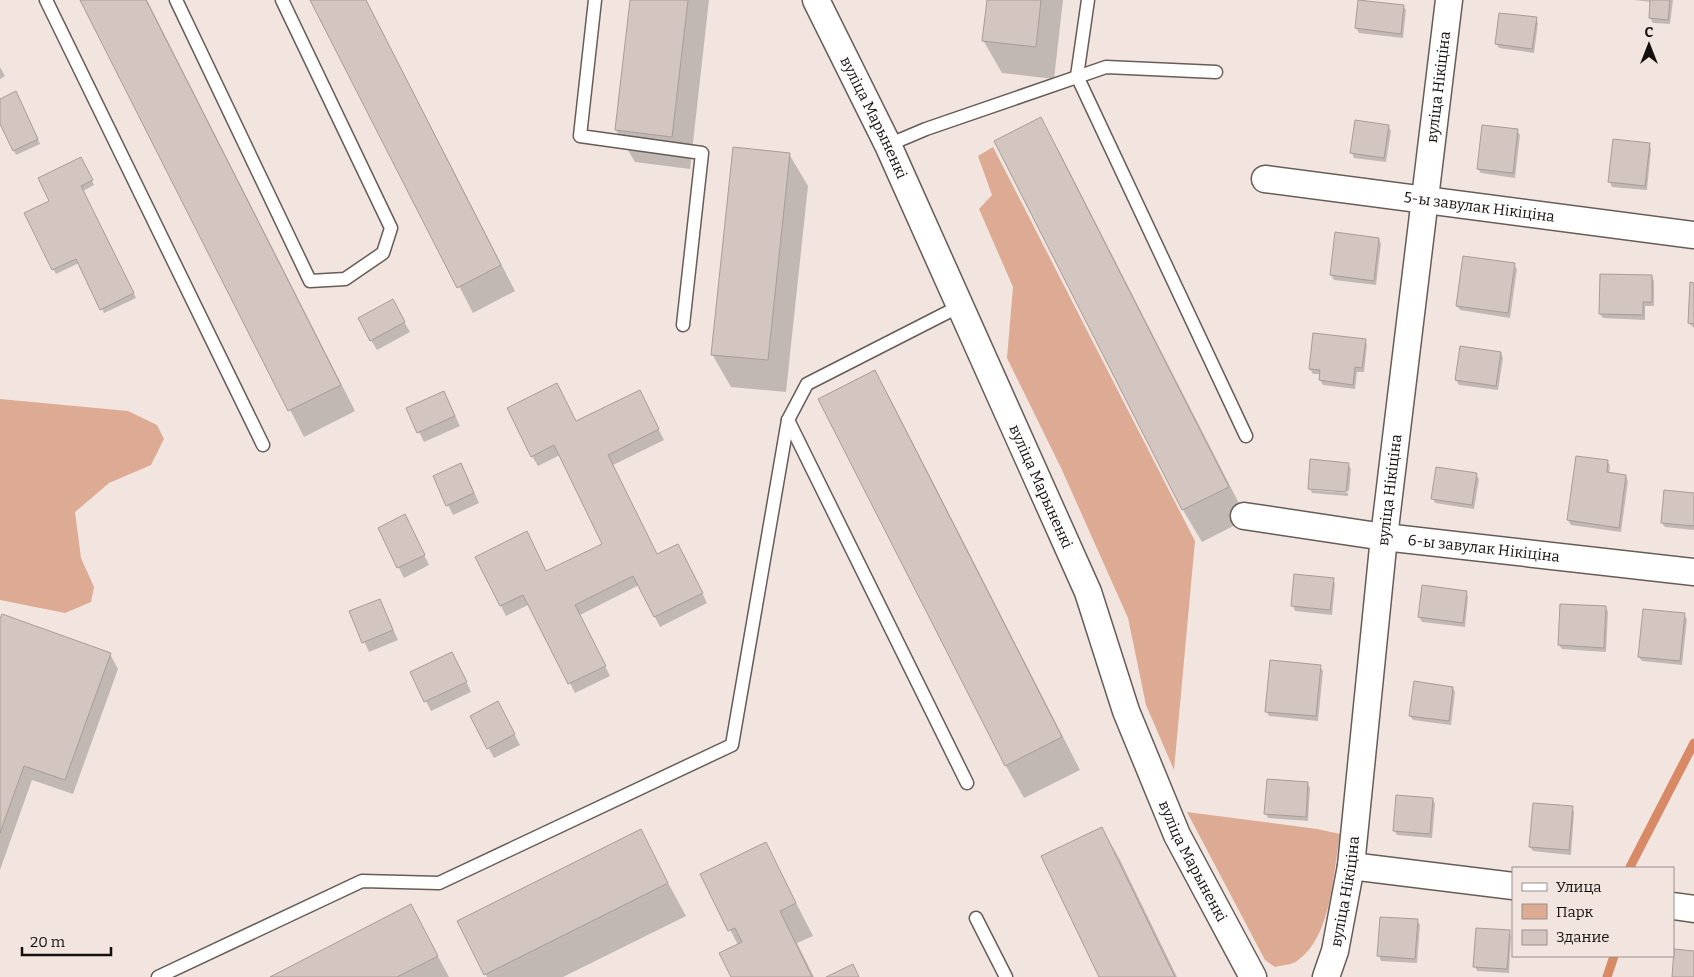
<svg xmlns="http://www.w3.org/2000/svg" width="1694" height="977" font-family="Bitter,serif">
  <rect width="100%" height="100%" fill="#f2e5e0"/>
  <g fill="#ddaa93">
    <path d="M993,147L1195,541L1174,770L1146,705L1128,618L1062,470L1007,358L1013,287L979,209L992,195L978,156Z"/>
    <path d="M0,399L128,411L157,425L164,439L151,465L109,483L75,512L81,558L94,587L91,602L65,613L0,600Z"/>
    <path d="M1187,812L1317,829L1340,834C1333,873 1332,937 1297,961C1292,965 1282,965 1275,967L1265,960Z"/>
  </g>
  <g fill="#0003">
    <path d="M81,0H147L355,411L304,437Z"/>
    <path d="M311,0H366L515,291L473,313Z"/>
    <path d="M631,0H709L690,169L635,162L616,130Z"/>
    <path d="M988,0H1063L1054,79L1002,73L983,40Z"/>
    <path d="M1634,0H1673L1670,24L1653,23L1650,18L1652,2Z"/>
    <path d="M1403,6L1406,10L1403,38L1359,33L1356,28Z"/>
    <path d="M1536,19L1538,23L1534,53L1499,48L1496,43Z"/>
    <path d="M0,67L5,76L0,79Z"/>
    <path d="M18,97L40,144L16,155L0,121V100Z"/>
    <path d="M1040,119L1059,151L1247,519L1202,542L1183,510L996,141Z"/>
    <path d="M1388,126L1391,131L1386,162L1354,158L1352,153Z"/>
    <path d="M1517,131L1520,135L1515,178L1481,173L1478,169Z"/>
    <path d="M1649,144L1651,149L1647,190L1612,187L1610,182Z"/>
    <path d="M789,154L808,186L786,392L731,387L712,354Z"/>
    <path d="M83,163L94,185L83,191L136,298L104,313L79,263L56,274L25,214L50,201Z"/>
    <path d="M1379,239L1381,244L1376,285L1334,280L1331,275Z"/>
    <path d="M1514,265L1517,269L1510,318L1460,310L1457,306Z"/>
    <path d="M1652,277L1654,281V306H1645V320L1603,318L1600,314Z"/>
    <path d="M1694,284V328L1689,323Z"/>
    <path d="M398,311L410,332L377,350L371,340Z"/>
    <path d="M1314,334L1365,340L1367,345L1364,372H1357L1355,389L1323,385L1320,380L1321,374H1313L1310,369Z"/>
    <path d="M1501,353L1503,358L1498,390L1459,385L1456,380Z"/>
    <path d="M875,372L893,404L1080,770L1024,798L1006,766L819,400Z"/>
    <path d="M444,392L460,426L424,442L419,432Z"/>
    <path d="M645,402L664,440L613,465L657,555H684L707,603L660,627L639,585L580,615L610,676L575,693L530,604L506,616L477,558L546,573L604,544L560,455L538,466L532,456L576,423Z"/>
    <path d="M1311,461L1348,464L1351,469L1349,491L1310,488V490L1348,493V496L1312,493L1309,488Z"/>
    <path d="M1608,462L1610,466L1609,474L1626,476L1628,481L1621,532L1571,525L1568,520Z"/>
    <path d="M466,474L479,503L453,515L448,505Z"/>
    <path d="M1476,474L1479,479L1474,509L1435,503L1433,498Z"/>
    <path d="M1694,494V530L1665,527L1662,523Z"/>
    <path d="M410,526L429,565L404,578L379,528Z"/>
    <path d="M1296,576L1333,579L1335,584L1332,615L1295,611L1293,606Z"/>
    <path d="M1466,592L1468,597L1465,627L1422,622L1419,617Z"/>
    <path d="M380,600L398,640L369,652L351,612Z"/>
    <path d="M1606,607L1608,612L1606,652L1562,649L1559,645Z"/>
    <path d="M1684,615L1687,619L1682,665L1642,661L1639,657Z"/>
    <path d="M0,623L110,654L118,669L73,794L32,780L0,870Z"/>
    <path d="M458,663L471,692L431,711L412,673Z"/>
    <path d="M1320,667L1323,671L1318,721L1269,716L1267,712Z"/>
    <path d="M1453,688L1455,692L1451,725L1413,720L1410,716Z"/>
    <path d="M503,712L520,745L494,758L471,716Z"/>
    <path d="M1307,783L1310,788L1308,821L1268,818L1266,814Z"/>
    <path d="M1433,799L1435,804L1432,838L1397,835L1394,830Z"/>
    <path d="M1572,808L1574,812L1571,855L1533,851L1530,847Z"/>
    <path d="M1102,828L1120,860L1177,977H1100Z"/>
    <path d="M640,831L686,916L563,977H487L459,921Z"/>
    <path d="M766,844L813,936L797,943L814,977H732L738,945L702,875Z"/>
    <path d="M411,906L449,977H273Z"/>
    <path d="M1417,920L1420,925L1417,963L1381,961L1379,956Z"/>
    <path d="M1509,931L1511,936L1509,973L1477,971L1475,966Z"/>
  </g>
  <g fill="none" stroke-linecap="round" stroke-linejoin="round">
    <g stroke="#d88965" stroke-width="9">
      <path d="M1630,867L1694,743"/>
      <path d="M1607,977L1614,956"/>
    </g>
  </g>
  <g fill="#d3c6c1" stroke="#a89c97">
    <path d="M80,0H146L341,385L288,411Z"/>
    <path d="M310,0H366L501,265L457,288Z"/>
    <path d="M630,0H688L672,137L615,130Z"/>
    <path d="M987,0H1041L1036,47L982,41Z"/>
    <path d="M1358,0L1404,5L1401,34L1355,28Z"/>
    <path d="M1650,0H1670L1668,20L1649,18Z"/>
    <path d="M1499,13L1537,17L1532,49L1495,44Z"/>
    <path d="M16,91L38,139L13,151L0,124V99Z"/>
    <path d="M1041,117L1229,487L1182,510L994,141Z"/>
    <path d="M1355,120L1389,125L1384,158L1350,153Z"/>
    <path d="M1482,125L1518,129L1513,173L1477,169Z"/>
    <path d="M1613,139L1650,143L1645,186L1608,182Z"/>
    <path d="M733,147L790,153L768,360L711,355Z"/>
    <path d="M81,157L93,180L81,186L134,293L100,310L76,259L52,270L24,213L49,201L38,178Z"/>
    <path d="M1335,232L1379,238L1374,281L1330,275Z"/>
    <path d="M1463,256L1515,263L1508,313L1456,306Z"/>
    <path d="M1600,274L1652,275V302H1643V315L1599,314Z"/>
    <path d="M1690,282L1694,283V324L1688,323Z"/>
    <path d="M393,299L405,322L370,341L358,318Z"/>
    <path d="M1313,333L1366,339L1362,368L1355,367L1353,385L1319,380L1320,370L1309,369Z"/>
    <path d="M1460,346L1501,352L1496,386L1455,380Z"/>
    <path d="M875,370L1062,737L1005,766L818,399Z"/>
    <path d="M557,383L576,421L640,390L659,429L608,455L657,554L678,544L703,593L654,617L633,576L575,605L606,666L568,684L523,595L500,606L475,557L527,531L546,571L602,544L554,445L531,457L507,408Z"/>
    <path d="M444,391L455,416L417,433L406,408Z"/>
    <path d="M1576,456L1608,460L1607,472L1626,475L1619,528L1567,520Z"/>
    <path d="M1310,459L1349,463L1346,492L1308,489Z"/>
    <path d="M461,463L474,493L446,506L433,476Z"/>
    <path d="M1436,467L1477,473L1472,505L1431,499Z"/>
    <path d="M1664,490L1694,493V526L1661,523Z"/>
    <path d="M405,514L425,555L397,568L378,528Z"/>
    <path d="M1294,574L1334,578L1330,610L1291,606Z"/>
    <path d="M1422,585L1467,591L1463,623L1418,617Z"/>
    <path d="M380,599L393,630L362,643L349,611Z"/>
    <path d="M1560,604L1606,606L1604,648L1558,645Z"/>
    <path d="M1643,609L1685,613L1680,661L1638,657Z"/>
    <path d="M2,614L111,653L65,780L24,766L0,833V619Z"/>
    <path d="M452,652L467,682L424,702L410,672Z"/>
    <path d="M1270,660L1321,665L1316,716L1265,712Z"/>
    <path d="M1414,681L1453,687L1449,721L1409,716Z"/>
    <path d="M498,701L515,734L487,749L470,716Z"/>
    <path d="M1267,779L1308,782L1306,817L1264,814Z"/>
    <path d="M1396,795L1433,798L1430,834L1393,831Z"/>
    <path d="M1533,803L1573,806L1569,850L1529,847Z"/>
    <path d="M1102,827L1175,977H1099L1041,856Z"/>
    <path d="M641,829L668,883L484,975L457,921Z"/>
    <path d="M766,842L796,903L780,911L812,977H731L719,953L742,942L735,928L728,931L700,874Z"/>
    <path d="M411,904L438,956L397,977H270Z"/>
    <path d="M1380,917L1418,919L1415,959L1377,956Z"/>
    <path d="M1476,928L1510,930L1507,969L1473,967Z"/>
    <path d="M1674,949L1694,951V977H1672Z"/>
    <path d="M853,964L859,977H826Z"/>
  </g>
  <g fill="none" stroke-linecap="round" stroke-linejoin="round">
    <defs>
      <g id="service">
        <path d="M46,0L263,445"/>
        <path d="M176,0L310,281L345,279L383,253L391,228L282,0"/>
        <path d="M595,0L580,136L702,153L683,325"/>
        <path d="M1088,0L1077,76L1246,436"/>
        <path d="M888,145L926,129L1106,67L1216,72"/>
        <path d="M788,420L967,783"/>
        <path d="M976,918L1006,977"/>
        <path d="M158,977L362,881L439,883L732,745L788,420L807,384L960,306"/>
      </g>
      <g id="minor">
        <path id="s1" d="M816,0L888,145L1088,592L1126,711L1177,835L1253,977"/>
        <path id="s2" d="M1265,179L1694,235"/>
        <path id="s3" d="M1244,516L1384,537L1694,572"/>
        <path d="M1351,866L1513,886"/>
        <path d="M1673,906L1694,909"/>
        <path id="s4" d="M1326,977L1335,951L1351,866L1384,537L1449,0"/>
      </g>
    </defs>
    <use href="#service" stroke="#675c57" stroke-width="15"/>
    <use href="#minor" stroke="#675c57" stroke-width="29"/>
    <use href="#service" stroke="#fff" stroke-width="12"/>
    <use href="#minor" stroke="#fff" stroke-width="26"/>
  </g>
  <g text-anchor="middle" stroke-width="4" stroke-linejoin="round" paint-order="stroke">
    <g font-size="15" fill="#14100e" stroke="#f2e5e0">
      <text dy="5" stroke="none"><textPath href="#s4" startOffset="898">вуліца Нікіціна</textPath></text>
      <text dy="5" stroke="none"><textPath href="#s1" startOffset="131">вуліца Марыненкі</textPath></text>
      <text dy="5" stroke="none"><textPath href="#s2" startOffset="216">5-ы завулак Нікіціна</textPath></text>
      <text dy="5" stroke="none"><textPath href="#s1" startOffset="536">вуліца Марыненкі</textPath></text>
      <text dy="5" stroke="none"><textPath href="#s4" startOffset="492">вуліца Нікіціна</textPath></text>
      <text dy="5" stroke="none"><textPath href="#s3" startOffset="242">6-ы завулак Нікіціна</textPath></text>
      <text dy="5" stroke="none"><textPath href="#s1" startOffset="941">вуліца Марыненкі</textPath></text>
      <text dy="5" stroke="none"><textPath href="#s4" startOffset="88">вуліца Нікіціна</textPath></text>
    </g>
  </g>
  <rect x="1512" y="867" width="162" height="90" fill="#f2e5e0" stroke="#99908c"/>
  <rect x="1522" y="883" width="25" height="8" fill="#ffffff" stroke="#99908c"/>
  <text x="1556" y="892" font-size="15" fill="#14100e">Улица</text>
  <rect x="1522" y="904" width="25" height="15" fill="#ddaa93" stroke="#99908c"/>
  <text x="1556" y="917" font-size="15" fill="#14100e">Парк</text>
  <rect x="1522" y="930" width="25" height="15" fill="#d3c6c1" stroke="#99908c"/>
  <text x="1556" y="942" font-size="15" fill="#14100e">Здание</text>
  <g transform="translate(1649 45)" stroke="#f2e5e0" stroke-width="4" paint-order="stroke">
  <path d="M0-4L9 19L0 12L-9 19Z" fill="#14100e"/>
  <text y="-8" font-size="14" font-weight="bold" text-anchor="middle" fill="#14100e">С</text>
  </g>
  <path d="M22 947v8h89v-8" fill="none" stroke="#14100e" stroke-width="2.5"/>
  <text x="30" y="947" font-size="15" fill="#14100e" stroke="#f2e5e0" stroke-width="4" paint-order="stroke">20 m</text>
</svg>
